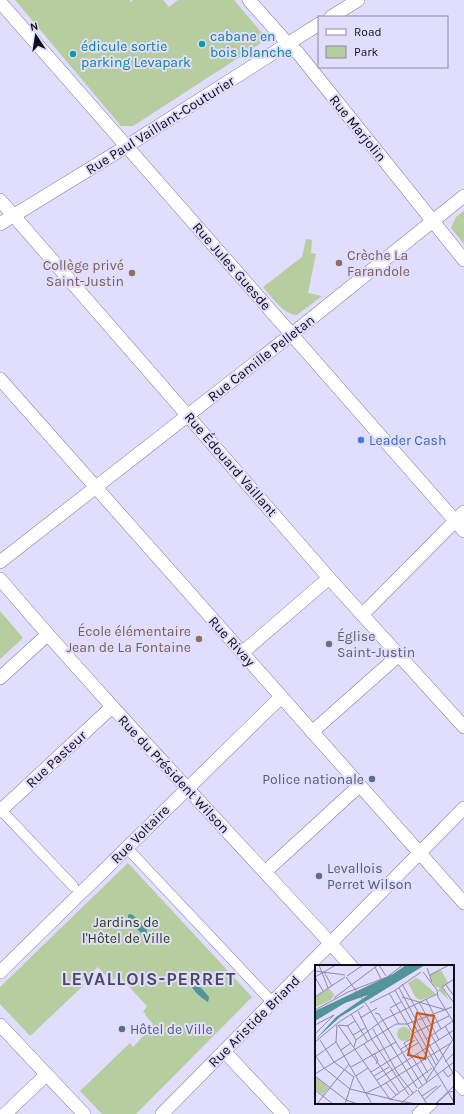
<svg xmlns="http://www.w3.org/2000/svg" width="464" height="1114" font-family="Karla,sans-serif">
  <rect width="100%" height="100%" fill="#e1ddfd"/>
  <g fill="#b6cda0">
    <path d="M15,0H130L131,2L133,0H163L169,7L178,0H234L262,33L260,44L133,126H121Z"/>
    <path d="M464,211V244L451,228L456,217Z"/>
    <path d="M306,239L312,240L311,253L316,254L308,293L322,296L297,315C284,315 271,296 263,287L302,257Z"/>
    <path d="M0,611L23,638L0,659Z"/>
    <path d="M128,863L252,997L136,1114H102L80,1091L130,1043L133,1047L148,1031L147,1030L153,1024L145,1015L146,1014L143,1012L147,1006L120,977H117L113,980L110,977L108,978L98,967L81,982L84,985L30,1036L0,1004V987Z"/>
  </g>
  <g fill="#53939b">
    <path d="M130,914L133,915L147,930V934L145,935L142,934L128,920V915Z"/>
    <path d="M193,982H196L209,997L208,1002C201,998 193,991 190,983Z"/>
  </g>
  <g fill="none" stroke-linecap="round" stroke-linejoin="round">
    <defs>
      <g id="pedestrian">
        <path d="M1,810L73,886"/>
        <path d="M127,848L272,1002"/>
      </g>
      <g id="minor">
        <path d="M249,0L288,44L298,53L464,260"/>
        <path d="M0,2L464,531"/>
        <path d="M331,17L358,0"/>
        <path d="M0,200L329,578L464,727"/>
        <path d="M0,224L127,146L319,24"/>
        <path d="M0,379L464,903"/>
        <path d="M0,562L292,334L464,196"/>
        <path d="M0,579C113,712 234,837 351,966"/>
        <path d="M363,614L464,512"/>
        <path d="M242,653L329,578"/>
        <path d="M0,678L47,635"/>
        <path d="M312,732L399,655"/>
        <path d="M0,811L112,707"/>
        <path d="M265,872L359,786"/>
        <path d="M0,972L281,697"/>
        <path d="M0,1025L84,1114"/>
        <path d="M224,1051L283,1114"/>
        <path d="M453,1077L464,1089"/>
        <path d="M5,1114L46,1075"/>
        <path d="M162,1114L464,808"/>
        <path d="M419,1114L431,1103"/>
      </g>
    </defs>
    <use href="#pedestrian" stroke="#817d9a" stroke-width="11"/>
    <use href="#minor" stroke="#817d9a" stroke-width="14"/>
    <use href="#pedestrian" stroke="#fff" stroke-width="10"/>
    <use href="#minor" stroke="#fff" stroke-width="13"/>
  </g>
  <g fill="#0f9aa8" stroke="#e1ddfd" stroke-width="1.5">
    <circle cx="202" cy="44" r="4"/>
    <circle cx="73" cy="54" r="4"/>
  </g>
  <g fill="#8d6e63" stroke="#e1ddfd" stroke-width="1.5">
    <circle cx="339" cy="263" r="4"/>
    <circle cx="132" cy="273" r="4"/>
    <circle cx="199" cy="639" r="4"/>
  </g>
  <circle fill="#3f7fe0" stroke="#e1ddfd" stroke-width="1.5" cx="361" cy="440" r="4"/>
  <circle fill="#6b7280" stroke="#e1ddfd" stroke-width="1.5" cx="329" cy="644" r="4"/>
  <g fill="#5c6f8a" stroke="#e1ddfd" stroke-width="1.5">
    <circle cx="372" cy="779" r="4"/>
    <circle cx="319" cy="876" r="4"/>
    <circle cx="122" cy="1029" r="4"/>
  </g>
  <g text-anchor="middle" stroke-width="4" stroke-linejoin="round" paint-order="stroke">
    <g font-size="14" fill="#0d838f" stroke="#e1ddfd" text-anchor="start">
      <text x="210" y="41">cabane en<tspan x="210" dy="16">bois blanche</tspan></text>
      <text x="81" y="51">édicule sortie<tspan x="81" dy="16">parking Levapark</tspan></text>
    </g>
    <g font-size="14" fill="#0f0d18" stroke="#e1ddfd">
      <text transform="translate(160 125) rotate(-32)" y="5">Rue Paul Vaillant-Couturier</text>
      <text transform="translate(358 128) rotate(51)" y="5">Rue Marjolin</text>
      <text transform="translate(232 266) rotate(49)" y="5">Rue Jules Guesde</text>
      <text transform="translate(261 358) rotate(-38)" y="5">Rue Camille Pelletan</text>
      <text transform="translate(231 464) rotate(49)" y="5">Rue Édouard Vaillant</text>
      <text transform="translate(232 641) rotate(48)" y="5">Rue Rivay</text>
      <text transform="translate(56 759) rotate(-43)" y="5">Rue Pasteur</text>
      <text transform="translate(174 774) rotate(47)" y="5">Rue du Président Wilson</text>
      <text transform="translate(140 834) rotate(-45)" y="5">Rue Voltaire</text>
      <text transform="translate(254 1021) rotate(-45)" y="5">Rue Aristide Briand</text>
    </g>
    <g font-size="14" fill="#785e54" stroke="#e1ddfd" text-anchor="end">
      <text x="347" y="260" text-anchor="start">Crèche La<tspan x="347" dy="16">Farandole</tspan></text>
      <text x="124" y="270">Collège privé<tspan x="124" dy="16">Saint-Justin</tspan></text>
      <text x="191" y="636">École élémentaire<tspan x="191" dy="16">Jean de La Fontaine</tspan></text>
    </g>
    <g font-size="14" fill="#366cbe" stroke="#e1ddfd" text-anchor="start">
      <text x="369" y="445">Leader Cash</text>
    </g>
    <g font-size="14" fill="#5b616d" stroke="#e1ddfd" text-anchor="start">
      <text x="337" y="641">Église<tspan x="337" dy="16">Saint-Justin</tspan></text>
    </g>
    <g font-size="14" fill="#4e5e75" stroke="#e1ddfd" text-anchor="start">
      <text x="364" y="784" text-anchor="end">Police nationale</text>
      <text x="327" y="873">Levallois<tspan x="327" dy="16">Perret Wilson</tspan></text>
      <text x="130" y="1034">Hôtel de Ville</text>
    </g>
    <g font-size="14" fill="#283d0c" stroke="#e1ddfd">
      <text x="126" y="927">Jardins de<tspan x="126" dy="16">l'Hôtel de Ville</tspan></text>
    </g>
    <g font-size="18" font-weight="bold" letter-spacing="1" fill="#4d4963" stroke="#e1ddfd">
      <text x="149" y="985">LEVALLOIS-PERRET</text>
    </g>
  </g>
  <g transform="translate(315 965)">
    <rect width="139" height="139" fill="#e1ddfd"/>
    <path d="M126,5L133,18L127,22L134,35L123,25L125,23L119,21L115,10ZM101,13L104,14L121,29L106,35L101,33L93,18ZM14,23L19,30L16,35L1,42L0,32ZM82 69a7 7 0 1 1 14 0a7 7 0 1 1-14 0ZM0,111L14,123L8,130L0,124Z" fill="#b6cda0"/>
    <path d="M91,0H110L25,52L0,75L21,52L53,30L30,38L0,56V46L78,9Z" fill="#53939b"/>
    <path fill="none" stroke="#8d8aa1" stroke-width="1" d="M4,0L13,23M64,0L71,11M60,2L66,14M112,3L117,17M0,6L30,10M9,7L17,21M108,7L122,25L123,32L139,58M115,10L134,0M32,11L48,0M0,12L21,0M0,12L8,26M31,12L53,42L102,123M139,14L127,22L139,38M87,19L138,108M131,20L139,31M84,23L123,96M80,25L121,100M74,28L139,137M0,32L30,12M87,32L131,45M19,33L63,0M111,34L126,64M104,37L124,75M55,38L79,26L106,7M75,43L86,37M75,44L84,59M0,45L33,27L72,12L88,0M43,46L57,75L94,130M60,48L64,49L107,120M36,49L53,77M45,53L62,43M0,60L19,50L0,69M22,60L21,77L57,139M23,60L74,133M24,60L32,61L40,56M32,60L41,75L39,82M130,61L138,75M58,64L83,109L98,128M97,69L134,51M38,70L50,63M99,72L89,78L112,117M111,74L138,56M5,75L19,97L39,112M41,75L68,55L122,29M0,77L24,57L49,41M49,79L84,127M86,84L100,75M26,85L36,78M59,88L63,96L61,99M102,89L113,108M0,90L9,103L35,124L76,134M0,92L21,77M130,97L139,88M36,102L81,77M128,105L133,112L138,108M56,107L103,78M0,109L81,59H92L137,42M0,111L31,135L43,139M41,111L53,103M59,111L74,102M62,115L139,65M111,116L139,73M71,118L81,130M103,124L139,97M0,125L18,139M103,125L112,139M51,128L66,121L136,78M107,131L122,121M74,134L101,139M76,134L117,103M109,135L126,120M2,139L34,99M30,139L39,111M85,139L102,125M120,139L139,121M121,139L134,127L139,126"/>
    <path fill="#d2510d" fill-opacity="0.15" stroke="#d2510d" stroke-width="2" d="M102,48L119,51L110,94L93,90Z"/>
    <rect width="139" height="139" fill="none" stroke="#0f0d18" stroke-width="2"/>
  </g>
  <rect x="318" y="16" width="130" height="52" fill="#e1ddfd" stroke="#8d8aa1"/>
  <rect x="326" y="29" width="20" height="6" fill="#ffffff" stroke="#8d8aa1"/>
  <text x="354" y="36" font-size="12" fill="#0f0d18">Road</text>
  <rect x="326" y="46" width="20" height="12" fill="#b6cda0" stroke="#8d8aa1"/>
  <text x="354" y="56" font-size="12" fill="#0f0d18">Park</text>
  <g transform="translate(36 36) rotate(348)" stroke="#e1ddfd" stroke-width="3" paint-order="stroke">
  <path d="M0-3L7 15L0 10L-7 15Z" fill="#0f0d18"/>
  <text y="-6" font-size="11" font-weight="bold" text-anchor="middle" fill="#0f0d18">N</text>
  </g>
</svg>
